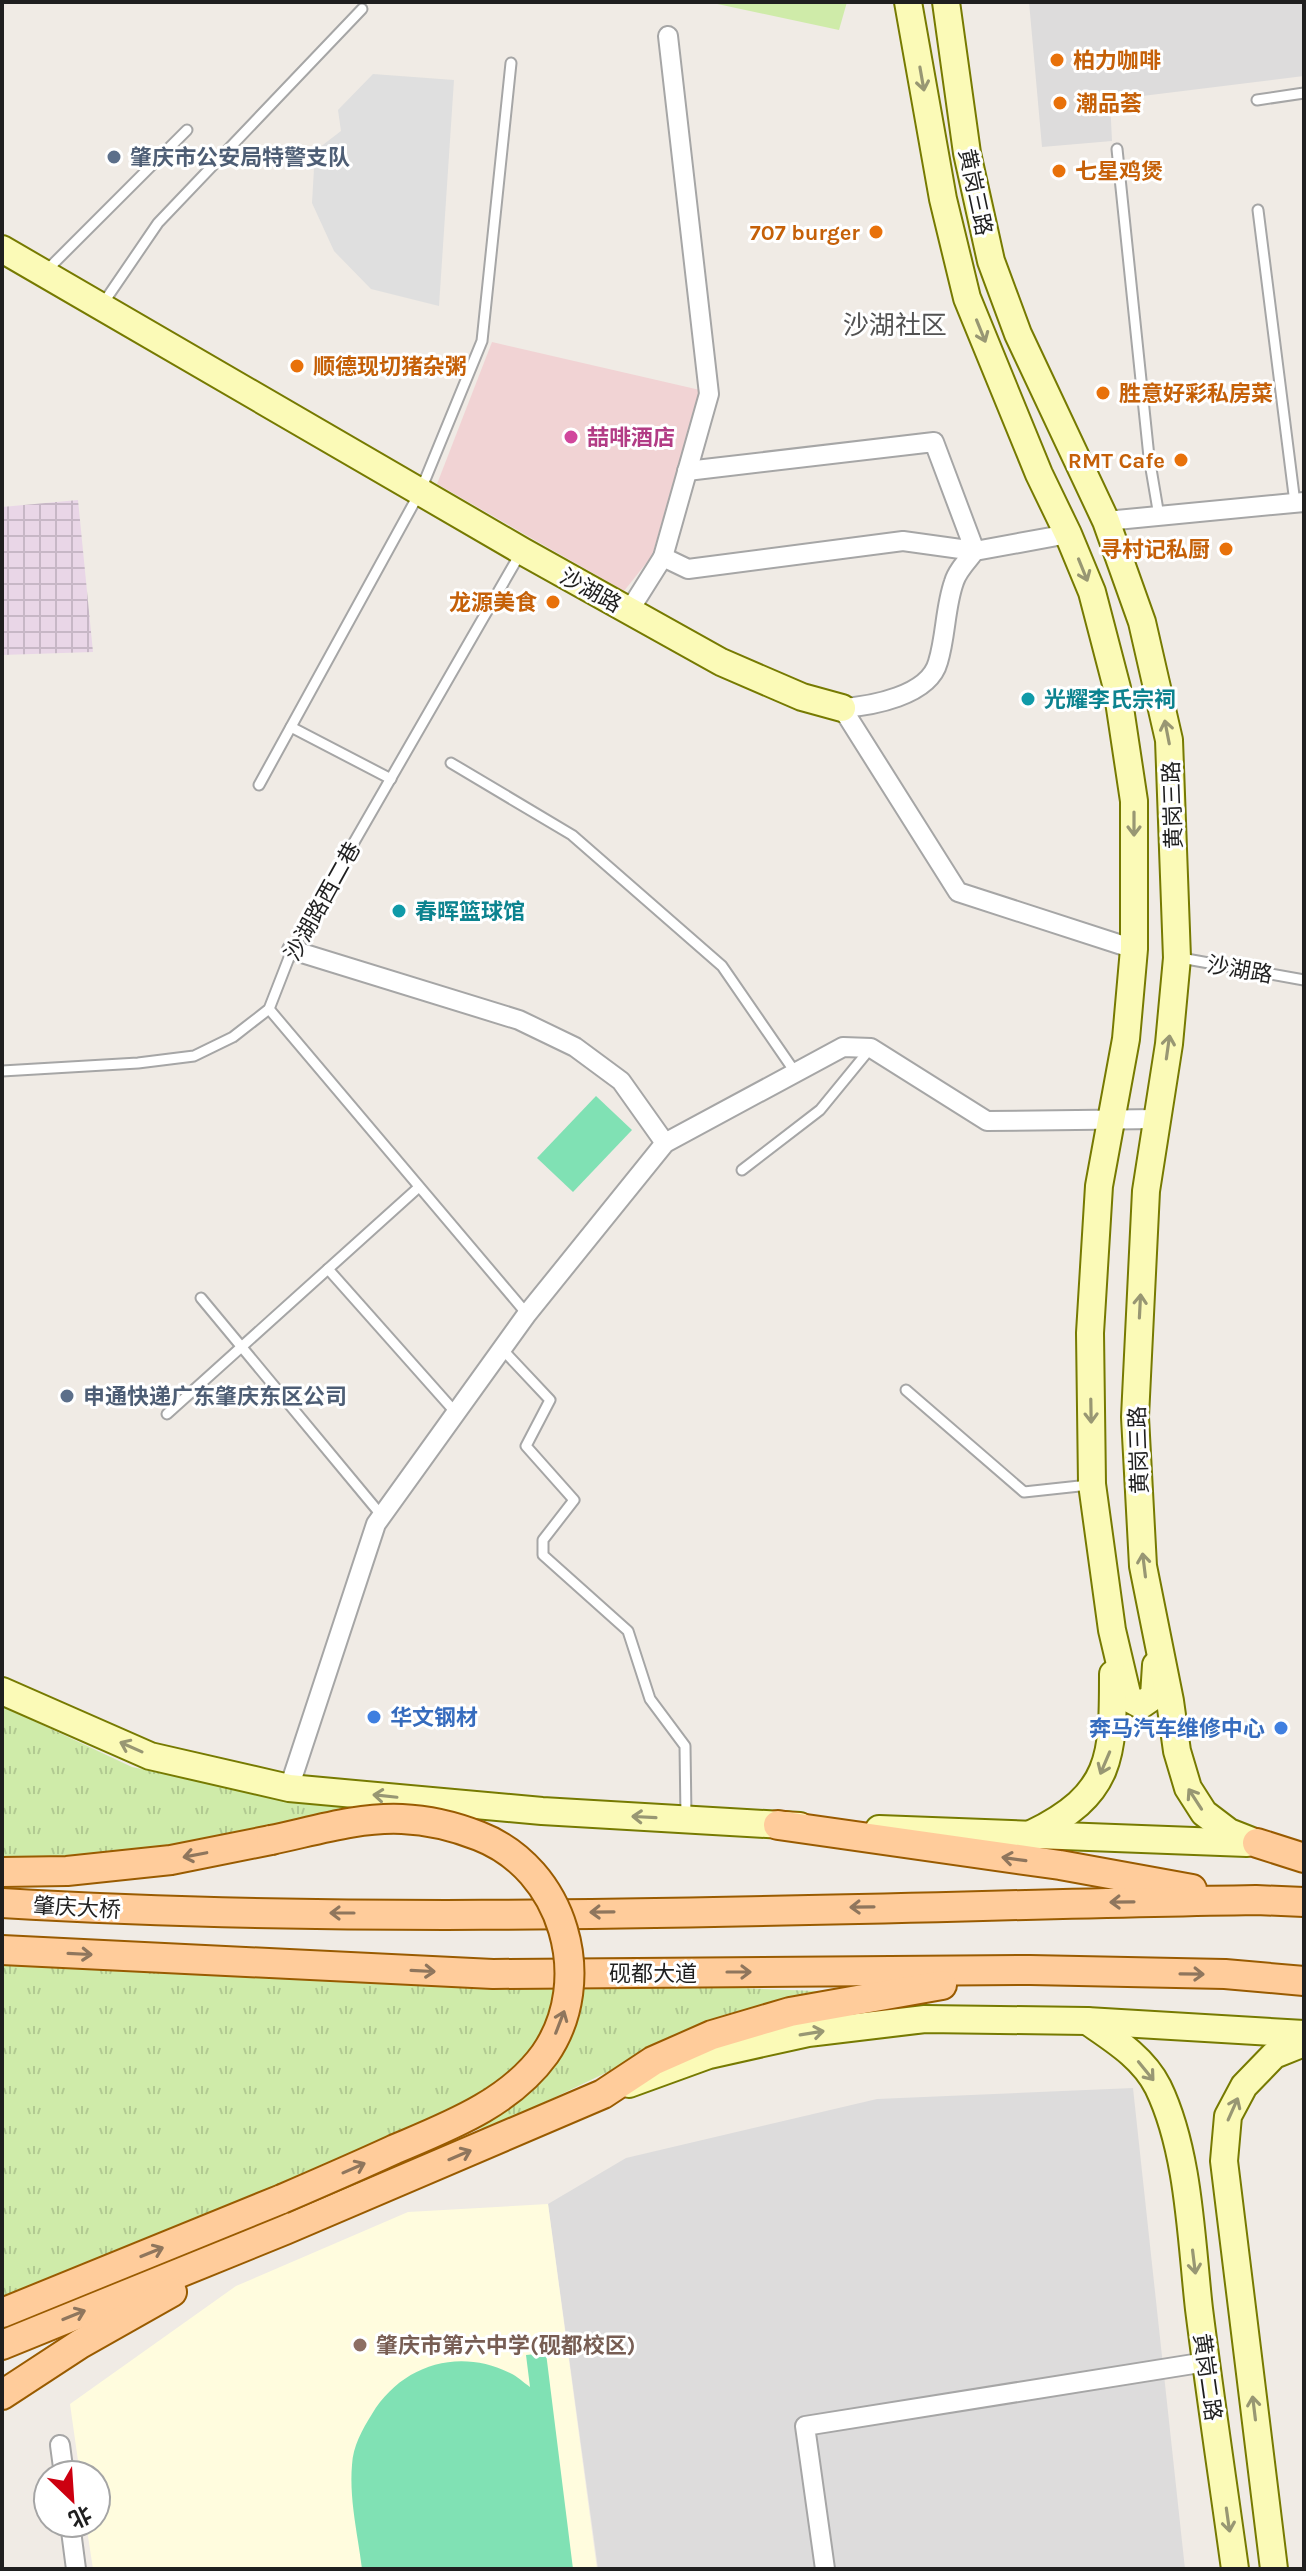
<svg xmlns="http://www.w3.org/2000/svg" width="1306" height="2571" font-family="Karla,'Noto Sans SC',sans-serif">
  <defs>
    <pattern id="industrial-grid" width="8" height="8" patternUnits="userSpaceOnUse" patternTransform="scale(2)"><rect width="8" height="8" fill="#e9d6e7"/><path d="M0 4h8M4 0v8" fill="none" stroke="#c7b7c6"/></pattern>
    <pattern id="grass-tufts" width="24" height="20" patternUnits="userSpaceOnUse" patternTransform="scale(2)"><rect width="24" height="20" fill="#cfeba9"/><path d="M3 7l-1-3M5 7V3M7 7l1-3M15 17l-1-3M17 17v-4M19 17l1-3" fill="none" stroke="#b1c991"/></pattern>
  </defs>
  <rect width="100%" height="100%" fill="#f0ebe5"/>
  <g fill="#dddcdc">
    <path d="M1029,2H1304V76L1110,100L1112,141L1042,147Z"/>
    <path d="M1133,2088L1185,2569H598L548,2204L626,2158L877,2099Z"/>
  </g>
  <path fill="#f1d3d4" d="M492,342L700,390L652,556L624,591L437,484Z"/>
  <path fill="url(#industrial-grid)" d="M78,500L93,652L2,655V507Z"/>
  <path fill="#fffcde" d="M548,2204L597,2569H93L86,2523H96V2475H80L70,2404L236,2286L408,2212Z"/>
  <g fill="url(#grass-tufts)">
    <path d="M2,1706L132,1767L260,1793L395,1808C266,1830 134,1861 2,1860Z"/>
    <path d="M2,1960L844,1992L622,2065L489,2129L415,2125L2,2303Z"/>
  </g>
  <path fill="#cfeba9" d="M708,2H847L839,30Z"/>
  <g fill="#80e1b4">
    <path d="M596,1096L632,1130L573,1192L537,1158Z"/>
    <path d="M546,2353L573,2569H362C358,2536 349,2499 352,2465C353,2446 362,2430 372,2414C401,2366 457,2347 510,2373C517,2376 523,2382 530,2387L526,2355Z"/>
  </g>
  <path fill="#dfdfdf" d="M373,74L454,80L439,306L371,289L334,251L312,203L315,151L341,131L338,110Z"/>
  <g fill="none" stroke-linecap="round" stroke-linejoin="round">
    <defs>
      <g id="lane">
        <path d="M1257,100L1304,93"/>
        <path d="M1117,149L1149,457L1159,516"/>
        <path d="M1258,210L1295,503"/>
        <path d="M45,272L187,130"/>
        <path d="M102,305L158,223L362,9"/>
        <path d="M291,727L391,779"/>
        <path d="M451,763L572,835L722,966L795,1072"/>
        <path d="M259,785L420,492L482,341L511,63"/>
        <path d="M1181,958L1304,980"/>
        <path d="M269,1009L527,1314"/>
        <path d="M2,1071L138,1063L194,1056L233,1037L269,1009L292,950L520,554"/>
        <path d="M742,1170L820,1110L870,1049"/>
        <path d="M328,1269L456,1413"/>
        <path d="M201,1298L382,1516"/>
        <path d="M502,1349L550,1400L526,1446L574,1500L543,1540V1555L628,1631L650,1699L685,1746L686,1816"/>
        <path d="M906,1390L1024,1492L1089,1485"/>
        <path d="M167,1414L419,1187"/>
      </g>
      <g id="street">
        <path d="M1106,521L1304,502"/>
        <path d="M1068,534L975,551C968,560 957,571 954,582C945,607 946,636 938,662C929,696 871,706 842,708L958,892L1134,949"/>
        <path d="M663,557L688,569L903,541L975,551L934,442L687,471"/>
        <path d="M629,611L663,557L709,394L668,36"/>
        <path d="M292,950L519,1020L575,1047L621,1081L665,1143"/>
        <path d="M289,1788L376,1524L527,1314L665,1143L843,1047L871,1048L987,1121L1157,1119"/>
        <path d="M60,2445L64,2475"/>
        <path d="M70,2523L76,2569"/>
        <path d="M825,2569L805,2426L1206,2362"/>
      </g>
      <g id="secondary">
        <path d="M908,2L943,199L967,298L1039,474L1068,534L1092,592L1117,688L1134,801V949L1126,1039L1099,1186L1090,1333L1092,1484L1112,1630L1128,1698L1141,1705L1154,1696L1156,1665"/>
        <path d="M946,2L967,153L991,261L1018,334L1106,521L1142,622L1169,740L1177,958L1169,1044L1146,1191L1135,1417L1143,1566L1170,1701L1177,1751L1188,1788L1204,1813L1229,1832L1257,1843"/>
        <path d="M2,249L522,551L721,662L802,697L842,708"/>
        <path d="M2,1691L150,1756L289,1788L542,1811L800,1826"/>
        <path d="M879,1829L1247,1843"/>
        <path d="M1031,1834C1113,1794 1113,1757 1113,1674"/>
        <path d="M1087,2021C1113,2039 1143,2057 1158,2087C1189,2151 1191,2238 1199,2309C1210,2396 1223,2482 1235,2569"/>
        <path d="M629,2084L709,2055L808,2033L925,2019L1087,2021L1304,2034"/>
        <path d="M1274,2569L1224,2161L1228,2116L1244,2086L1274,2055L1304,2043"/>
      </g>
      <g id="primary">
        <path d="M778,1825L1060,1865L1192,1889"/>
        <path d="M1257,1843L1304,1858"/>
        <path d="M2,1872L67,1871L171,1860L271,1840"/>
        <path d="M2,1903C418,1928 839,1907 1256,1900L1304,1902"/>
        <path d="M2,1950L493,1974L1030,1970L1225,1974L1304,1981"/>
        <path d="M2,2313L282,2199"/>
        <path d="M2,2345L285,2230L603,2094L653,2061L712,2035L790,2012L942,1985"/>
        <path d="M2,2395L80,2344L172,2292"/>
      </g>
    </defs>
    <use href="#lane" stroke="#a6a6a6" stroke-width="13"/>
    <use href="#street" stroke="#a6a6a6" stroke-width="22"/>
    <use href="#secondary" stroke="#767a01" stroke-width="30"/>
    <use href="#primary" stroke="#995b00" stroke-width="32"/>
    <use href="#lane" stroke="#fff" stroke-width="9"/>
    <use href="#street" stroke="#fff" stroke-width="18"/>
    <use href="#secondary" stroke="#fbfab7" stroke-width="26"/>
    <use href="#primary" stroke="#ffcc9b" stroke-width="28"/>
    <defs>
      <path id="primary-bridge" d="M271,1840C314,1831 358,1817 402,1819C427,1820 456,1827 479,1836C564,1869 596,1980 545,2054C509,2104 447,2127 393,2150C356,2167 319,2183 282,2199"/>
    </defs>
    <use href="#primary-bridge" stroke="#995b00" stroke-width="32" stroke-linecap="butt"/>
    <use href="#primary-bridge" stroke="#ffcc9b" stroke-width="28"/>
  </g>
  <defs><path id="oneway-shaft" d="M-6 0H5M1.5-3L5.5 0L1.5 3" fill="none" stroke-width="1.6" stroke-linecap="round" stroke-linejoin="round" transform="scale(2)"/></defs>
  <g stroke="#989773">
    <use href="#oneway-shaft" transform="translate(922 79) rotate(80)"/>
    <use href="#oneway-shaft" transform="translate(981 331) rotate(68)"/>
    <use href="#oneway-shaft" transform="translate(1083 570) rotate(68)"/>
    <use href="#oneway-shaft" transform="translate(1167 732) rotate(-101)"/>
    <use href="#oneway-shaft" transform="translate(1134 824) rotate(90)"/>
    <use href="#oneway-shaft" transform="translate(1168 1047) rotate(-82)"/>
    <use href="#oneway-shaft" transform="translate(1140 1306) rotate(-87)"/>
    <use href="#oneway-shaft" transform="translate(1091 1411) rotate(89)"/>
    <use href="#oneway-shaft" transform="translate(1144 1565) rotate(-97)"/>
    <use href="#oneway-shaft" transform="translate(131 1747) rotate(-156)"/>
    <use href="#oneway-shaft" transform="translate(1105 1763) rotate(113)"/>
    <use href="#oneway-shaft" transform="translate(385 1796) rotate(-174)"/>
    <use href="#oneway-shaft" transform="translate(1195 1799) rotate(-123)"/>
    <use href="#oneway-shaft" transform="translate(644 1817) rotate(-177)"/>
    <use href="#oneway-shaft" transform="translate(812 2033) rotate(-9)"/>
    <use href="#oneway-shaft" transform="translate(1146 2071) rotate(51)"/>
    <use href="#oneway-shaft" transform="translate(1233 2109) rotate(-66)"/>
    <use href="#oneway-shaft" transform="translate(1194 2262) rotate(83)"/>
    <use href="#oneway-shaft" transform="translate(1254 2408) rotate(-97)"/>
    <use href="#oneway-shaft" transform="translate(1228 2520) rotate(82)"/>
  </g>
  <g stroke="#8f765d">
    <use href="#oneway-shaft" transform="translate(195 1855) rotate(169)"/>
    <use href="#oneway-shaft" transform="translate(1014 1859) rotate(-172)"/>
    <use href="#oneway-shaft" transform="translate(1122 1902) rotate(179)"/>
    <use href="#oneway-shaft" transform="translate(862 1907) rotate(179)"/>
    <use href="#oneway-shaft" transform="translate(602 1912) rotate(179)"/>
    <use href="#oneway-shaft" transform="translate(342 1913) rotate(-180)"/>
    <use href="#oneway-shaft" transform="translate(80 1954) rotate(3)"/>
    <use href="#oneway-shaft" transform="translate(423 1971) rotate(3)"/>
    <use href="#oneway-shaft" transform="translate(739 1972)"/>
    <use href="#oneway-shaft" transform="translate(1192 1974) rotate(1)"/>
    <use href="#oneway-shaft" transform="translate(560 2022) rotate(-69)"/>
    <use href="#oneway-shaft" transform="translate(460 2155) rotate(-23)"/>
    <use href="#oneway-shaft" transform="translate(354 2168) rotate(-24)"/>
    <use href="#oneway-shaft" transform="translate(152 2252) rotate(-22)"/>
    <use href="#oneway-shaft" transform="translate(74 2315) rotate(-22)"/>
  </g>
  <g fill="#e8710a" stroke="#fff" stroke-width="3">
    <circle cx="1057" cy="60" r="8"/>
    <circle cx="1060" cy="103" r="8"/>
    <circle cx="1059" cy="171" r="8"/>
    <circle cx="876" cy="232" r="8"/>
    <circle cx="297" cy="366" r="8"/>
    <circle cx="1103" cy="393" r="8"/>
    <circle cx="1181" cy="460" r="8"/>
    <circle cx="1226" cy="549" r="8"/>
    <circle cx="553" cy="602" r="8"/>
  </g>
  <g fill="#5c6f8a" stroke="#fff" stroke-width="3">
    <circle cx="114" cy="157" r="8"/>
    <circle cx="67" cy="1396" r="8"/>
  </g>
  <circle fill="#d1479c" stroke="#fff" stroke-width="3" cx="571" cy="437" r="8"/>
  <g fill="#0f9aa8" stroke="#fff" stroke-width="3">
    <circle cx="1028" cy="699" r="8"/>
    <circle cx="399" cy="911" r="8"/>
  </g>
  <g fill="#3f7fe0" stroke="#fff" stroke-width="3">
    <circle cx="374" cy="1717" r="8"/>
    <circle cx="1281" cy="1728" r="8"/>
  </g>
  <circle fill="#8d6e63" stroke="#fff" stroke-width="3" cx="360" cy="2345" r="8"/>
  <g text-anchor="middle" stroke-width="6" stroke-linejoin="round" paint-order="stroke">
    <g font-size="22" font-weight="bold" fill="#c56008" stroke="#fff" text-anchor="start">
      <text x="1073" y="68">柏力咖啡</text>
      <text x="1076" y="111">潮品荟</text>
      <text x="1075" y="179">七星鸡煲</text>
      <text x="860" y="240" text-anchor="end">707 burger</text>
      <text x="313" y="374">顺德现切猪杂粥</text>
      <text x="1119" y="401">胜意好彩私房菜</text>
      <text x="1165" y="468" text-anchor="end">RMT Cafe</text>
      <text x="1210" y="557" text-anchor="end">寻村记私厨</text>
      <text x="537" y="610" text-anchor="end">龙源美食</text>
    </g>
    <g font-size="22" font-weight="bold" fill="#4e5e75" stroke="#fff" text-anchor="start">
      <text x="130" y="165">肇庆市公安局特警支队</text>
      <text x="83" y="1404">申通快递广东肇庆东区公司</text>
    </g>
    <g font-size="22" fill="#1f1f1f" stroke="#fff">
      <text transform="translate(976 192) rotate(78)" y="8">黄岗三路</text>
      <text transform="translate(591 590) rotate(29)" y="8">沙湖路</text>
      <text transform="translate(1172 805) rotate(-92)" y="8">黄岗三路</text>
      <text transform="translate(322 901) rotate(-61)" y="8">沙湖路西二巷</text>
      <text transform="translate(1240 969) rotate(10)" y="8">沙湖路</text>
      <text transform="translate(1138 1450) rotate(-92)" y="8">黄岗三路</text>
      <text transform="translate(77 1907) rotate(3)" y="8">肇庆大桥</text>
      <text x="653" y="1981">砚都大道</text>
      <text transform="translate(1208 2377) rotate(82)" y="8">黄岗二路</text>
    </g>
    <g font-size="22" font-weight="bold" fill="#b23c85" stroke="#fff" text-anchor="start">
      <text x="587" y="445">喆啡酒店</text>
    </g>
    <g font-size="22" font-weight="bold" fill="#0d838f" stroke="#fff" text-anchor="start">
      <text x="1044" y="707">光耀李氏宗祠</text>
      <text x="415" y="919">春晖篮球馆</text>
    </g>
    <g font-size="22" font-weight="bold" fill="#366cbe" stroke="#fff" text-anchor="start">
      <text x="390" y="1725">华文钢材</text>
      <text x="1265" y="1736" text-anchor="end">奔马汽车维修中心</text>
    </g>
    <g font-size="22" font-weight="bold" fill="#785e54" stroke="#fff" text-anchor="start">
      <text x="376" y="2353">肇庆市第六中学(砚都校区)</text>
    </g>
    <g font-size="26" fill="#525252" stroke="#fff">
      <text x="895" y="334">沙湖社区</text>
    </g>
  </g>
  <rect width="1306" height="2571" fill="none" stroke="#1f1f1f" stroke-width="8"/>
  <g transform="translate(72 2499) rotate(155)"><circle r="38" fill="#ffffff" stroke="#a5a5a5" stroke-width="2"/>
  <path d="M0-6L14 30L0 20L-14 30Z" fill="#cd0010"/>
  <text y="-12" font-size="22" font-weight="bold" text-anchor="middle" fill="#1f1f1f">北</text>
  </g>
</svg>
